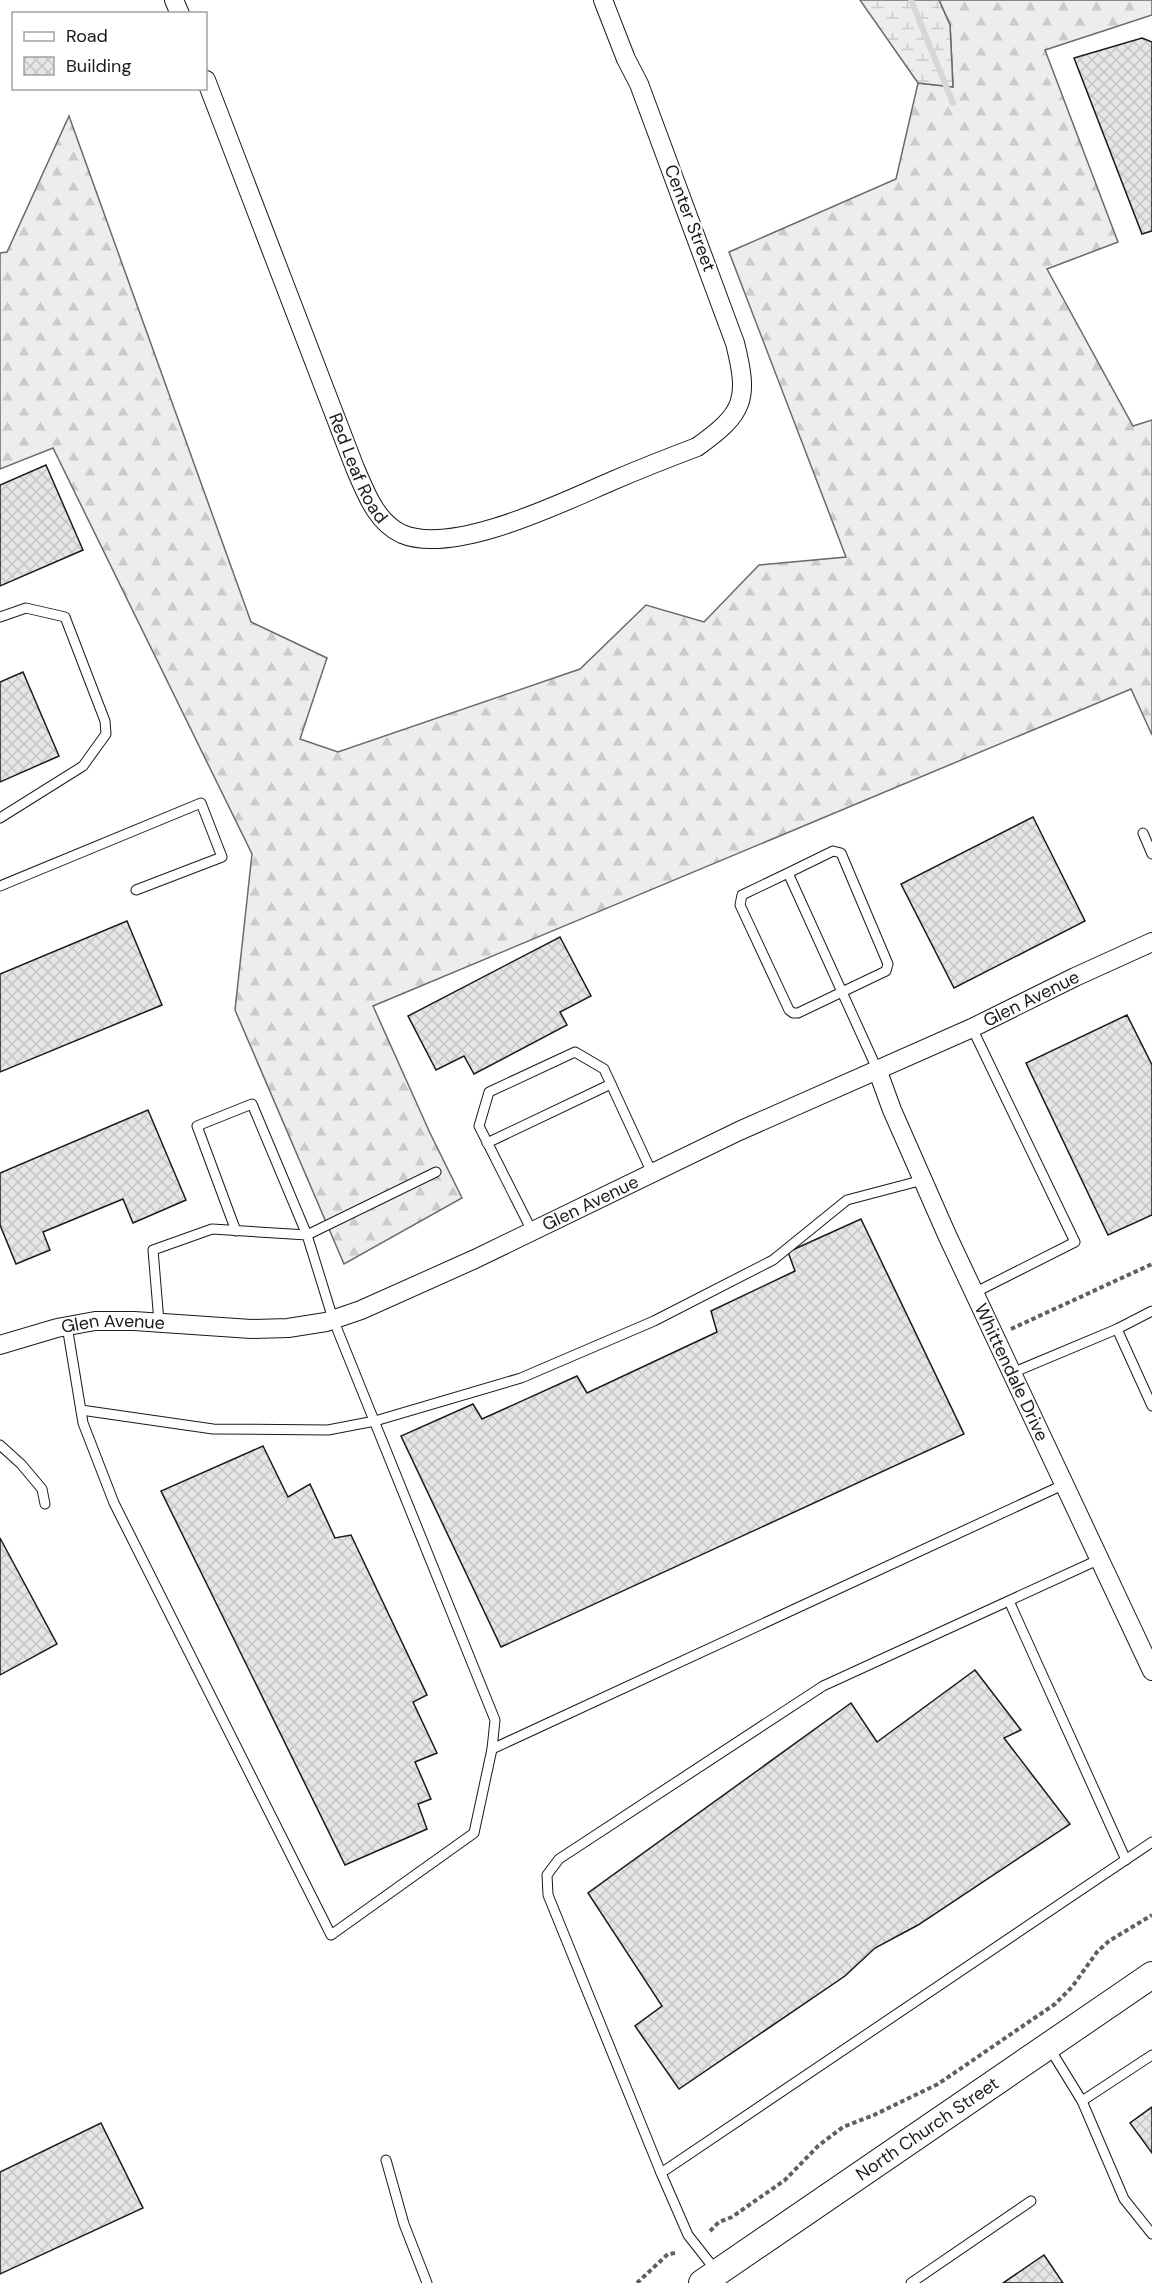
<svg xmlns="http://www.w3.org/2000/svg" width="1152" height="2283" font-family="'DM Sans',sans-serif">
  <defs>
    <pattern id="forest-firs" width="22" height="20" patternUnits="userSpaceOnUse" patternTransform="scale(1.5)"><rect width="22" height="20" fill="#ededed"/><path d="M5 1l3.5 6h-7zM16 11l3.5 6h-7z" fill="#cbcbcb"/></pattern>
    <pattern id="wetland-marsh" width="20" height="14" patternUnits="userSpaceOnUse" patternTransform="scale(1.5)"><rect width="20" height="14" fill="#ededed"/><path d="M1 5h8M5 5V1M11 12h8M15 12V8" fill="none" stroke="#cbcbcb"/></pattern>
    <pattern id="building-cross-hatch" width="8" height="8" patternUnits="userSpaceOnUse" patternTransform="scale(1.5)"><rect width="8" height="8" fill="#e6e6e6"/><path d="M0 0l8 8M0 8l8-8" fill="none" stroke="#c5c5c5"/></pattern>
  </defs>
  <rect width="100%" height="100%" fill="#fff"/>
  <path fill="url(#forest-firs)" stroke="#6a6a6a" stroke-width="1.5" d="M939,0H1152V15L1045,50L1118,242L1047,269L1133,426L1152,420V735L1131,689L373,1006L430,1133L462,1198L344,1264L235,1010L252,854L53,448L0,469V253L7,252L69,116L251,622L327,658L300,739L338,752L580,669L646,605L704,622L759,565L846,557L729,252L896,179L918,83L953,87L950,25Z"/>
  <path fill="url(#wetland-marsh)" stroke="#6a6a6a" stroke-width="1.5" d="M860,0H939L950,25L953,87L918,83Z"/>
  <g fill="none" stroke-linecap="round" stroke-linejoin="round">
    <path stroke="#d7d7d7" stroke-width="6" d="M911,0L953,103"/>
  </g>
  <g fill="url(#building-cross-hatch)" stroke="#1a1a1a" stroke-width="1.5">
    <path d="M1142,38L1152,42V231L1142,234L1074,58Z"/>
    <path d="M46,465L83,550L0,586V485Z"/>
    <path d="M23,672L59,756L0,782V682Z"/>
    <path d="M1033,817L1085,921L954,988L901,884Z"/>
    <path d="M127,921L162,1005L0,1072V974Z"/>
    <path d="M560,937L591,996L560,1012L567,1025L474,1074L464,1056L436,1070L408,1016Z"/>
    <path d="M1127,1015L1152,1065V1215L1108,1235L1026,1063Z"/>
    <path d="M148,1110L186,1200L133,1223L123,1199L43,1232L50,1250L16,1264L0,1225V1173Z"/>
    <path d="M861,1219L964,1434L501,1647L401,1436L473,1404L482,1419L577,1376L587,1393L717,1332L711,1311L795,1271L788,1252Z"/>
    <path d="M263,1446L288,1497L310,1484L335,1538L351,1535L427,1695L413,1702L437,1753L415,1762L431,1799L418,1804L427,1829L345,1865L161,1491Z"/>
    <path d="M0,1538L57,1644L0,1675Z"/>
    <path d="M975,1670L1021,1730L1004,1738L1070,1824L918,1925L875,1948L845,1976L679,2089L635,2026L662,2006L588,1893L851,1703L877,1742Z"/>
    <path d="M1152,2107V2153L1130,2123Z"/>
    <path d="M101,2123L143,2208L0,2274V2172Z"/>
    <path d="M1044,2255L1063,2283H1003Z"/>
  </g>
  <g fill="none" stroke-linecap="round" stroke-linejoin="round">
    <defs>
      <g id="service">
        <path d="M0,617L26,608L65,617L105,721L106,734L83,766L0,818"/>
        <path d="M1143,833L1152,854"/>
        <path d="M788,873L742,895L740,905L789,1010L793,1013H798L886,971L888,964L841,853L833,851L788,873L877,1069"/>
        <path d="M0,886L201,803L222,857L136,890"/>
        <path d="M972,1028L1075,1242L974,1293"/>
        <path d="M487,1143L611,1084"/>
        <path d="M236,1231L197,1126L252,1104L307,1235L436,1172"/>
        <path d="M532,1231L479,1126L489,1092L575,1052L604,1069L652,1173"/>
        <path d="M67,1326L83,1423L114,1503L331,1935L474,1833L492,1749L495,1720L333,1319L307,1235L212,1229L153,1250L159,1322"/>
        <path d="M1117,1329L1152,1311"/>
        <path d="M1012,1373L1117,1329L1152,1406"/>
        <path d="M81,1410L213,1429L328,1430L375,1421L521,1378L654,1321L773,1260L847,1200L923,1180"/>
        <path d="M0,1445L21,1464L42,1489L45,1504"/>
        <path d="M1100,1559L823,1686L559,1859L547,1875L548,1895L661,2173L1152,1842"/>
        <path d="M1009,1601L1126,1860"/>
        <path d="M492,1749L1065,1484"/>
        <path d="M1050,2049L1082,2101L1124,2199L1152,2234"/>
        <path d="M1082,2101L1152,2055"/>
        <path d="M386,2160L404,2224L427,2283"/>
        <path d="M661,2173L688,2235L717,2272"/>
        <path d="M911,2283L1031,2201"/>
      </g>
      <g id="minor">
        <path d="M174,0L180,14"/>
        <path id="s1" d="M206,80L355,468C366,493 376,522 402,534C454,556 563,502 612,481C640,469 668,458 697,447C745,413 749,399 735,343L639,84L626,59L603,0"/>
        <path id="s2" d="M877,1069L892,1110L947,1235L1152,1671"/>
        <path id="s3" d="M0,1345L57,1328L95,1321H134L251,1329L288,1328L326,1322L361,1310L475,1259L739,1131L972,1028L1075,977L1152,942"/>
      </g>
      <g id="secondary">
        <path id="s4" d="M702,2283L1152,1975"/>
      </g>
    </defs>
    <use href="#service" stroke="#1a1a1a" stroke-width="11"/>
    <use href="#minor" stroke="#1a1a1a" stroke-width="20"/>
    <use href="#secondary" stroke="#1a1a1a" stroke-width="28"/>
    <g stroke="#5f5f5f" stroke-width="4" stroke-dasharray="4.5 3" stroke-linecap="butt">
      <path d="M1011,1329L1152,1264"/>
      <path d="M710,2231L719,2222L732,2217L785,2180L818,2146L843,2127L874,2115L938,2084L1055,2004L1072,1987L1097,1952L1109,1941L1152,1915"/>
      <path d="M637,2283L668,2254L676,2253"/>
    </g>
    <use href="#service" stroke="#fff" stroke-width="9"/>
    <use href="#minor" stroke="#fff" stroke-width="18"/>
    <use href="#secondary" stroke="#fff" stroke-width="26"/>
  </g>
  <g text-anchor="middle" stroke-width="4.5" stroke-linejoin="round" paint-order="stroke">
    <g font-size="18" fill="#1a1a1a" stroke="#fff">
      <text transform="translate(690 218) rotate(69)" y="6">Center Street</text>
      <text dy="6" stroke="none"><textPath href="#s1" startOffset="417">Red Leaf Road</textPath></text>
      <text dy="6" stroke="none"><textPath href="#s3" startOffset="1106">Glen Avenue</textPath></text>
      <text dy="6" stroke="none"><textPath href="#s3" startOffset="620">Glen Avenue</textPath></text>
      <text dy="6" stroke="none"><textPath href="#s3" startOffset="116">Glen Avenue</textPath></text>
      <text dy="6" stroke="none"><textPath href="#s2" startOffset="332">Whittendale Drive</textPath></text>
      <text dy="6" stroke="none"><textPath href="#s4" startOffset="273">North Church Street</textPath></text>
    </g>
  </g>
  <rect x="12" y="12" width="195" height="78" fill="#ffffff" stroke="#a3a3a3" stroke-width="1.5"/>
  <rect x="24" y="32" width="30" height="9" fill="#ffffff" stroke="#a3a3a3" stroke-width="1.5"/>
  <text x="66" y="42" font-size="18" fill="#1a1a1a">Road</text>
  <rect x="24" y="57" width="30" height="18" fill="url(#building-cross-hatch)" stroke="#a3a3a3" stroke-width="1.5"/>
  <text x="66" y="72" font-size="18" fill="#1a1a1a">Building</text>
</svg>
